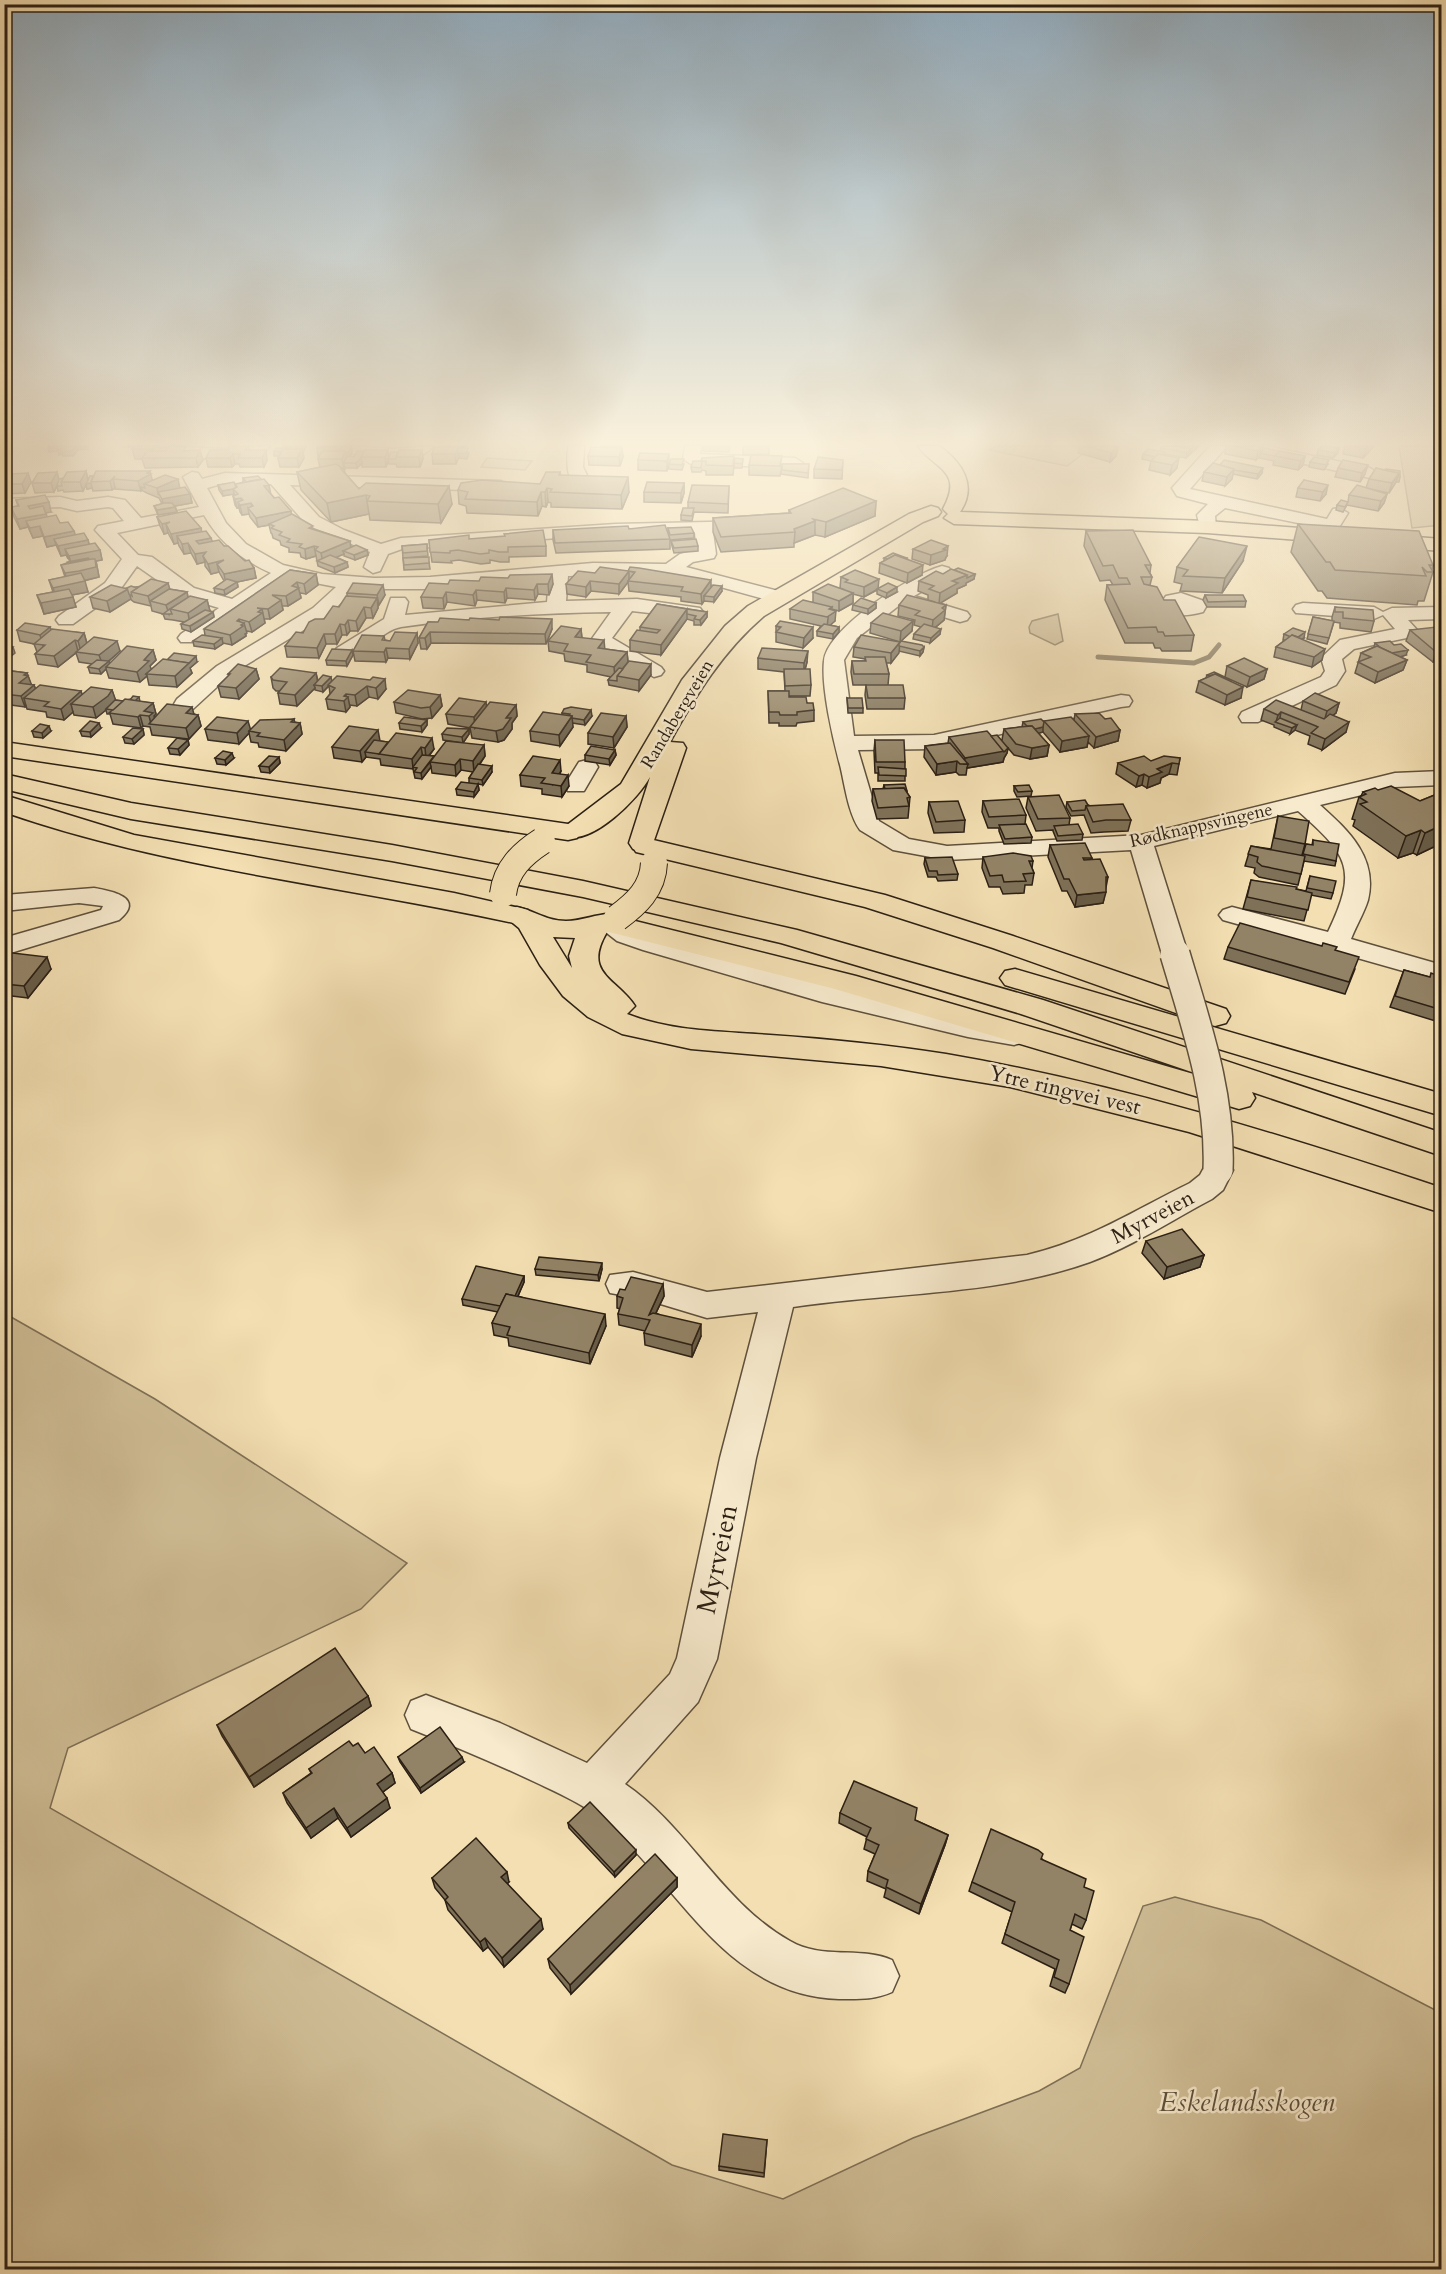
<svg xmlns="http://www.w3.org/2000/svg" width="1446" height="2274" font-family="Cardo,serif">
  <rect width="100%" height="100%" fill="#f3dfb2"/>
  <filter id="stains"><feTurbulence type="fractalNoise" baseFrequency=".00333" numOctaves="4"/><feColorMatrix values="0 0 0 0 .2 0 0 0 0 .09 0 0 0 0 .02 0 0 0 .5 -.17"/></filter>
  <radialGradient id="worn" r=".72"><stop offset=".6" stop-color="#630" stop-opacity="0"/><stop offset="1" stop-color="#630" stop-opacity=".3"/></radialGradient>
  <g fill="#d1bf97" stroke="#7e7056" stroke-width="1.5">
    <path d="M996,446H1093L1067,466L989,450Z"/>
    <path d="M1399,446H1441V525L1412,528Z"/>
    <path d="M487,458L532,461L525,470L481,467Z"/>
    <path d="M1058,614L1063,641L1055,645L1030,633L1029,627L1032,621Z"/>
    <path d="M4,1313L155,1399L407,1563L361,1609L68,1748L50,1808L672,2165L783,2199L913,2138L1039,2091L1080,2068L1143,1906L1175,1897L1261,1920L1441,2013V2269H5Z"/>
  </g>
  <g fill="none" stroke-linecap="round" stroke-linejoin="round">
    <path stroke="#7b6c52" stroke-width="5" d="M1098,657L1194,663L1209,657L1219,645"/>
    <defs>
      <g id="minor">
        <path d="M170,446L223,449L270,446C256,464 201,459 181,455L175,454Z"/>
        <path d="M350,446L392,449L433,446C418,467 372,461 351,453Z"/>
        <path d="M568,446H584L583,467L591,484L588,488L582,489C565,485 567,460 568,446Z"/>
        <path d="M685,446H701L700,454L795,458L803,463L795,468L691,464L683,459Z"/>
        <path d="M1210,446H1227L1190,489L1327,519L1333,509L1339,508L1348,513L1338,529L1332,530L1225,508L1215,516L1216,527L1213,531H1201L1197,515L1208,504L1177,496L1172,488Z"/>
        <path d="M1236,446H1266L1370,468L1378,473L1370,478L1244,451Z"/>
        <path d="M192,472L198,473L202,479L225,473L501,481L510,486L501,491L290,485L319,517L344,530L381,544L401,538L616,524L754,521L763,526L760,530L713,532L716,554L714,558L693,562L686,567L786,593L789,597L779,603L706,583L655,574L568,576L566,601L637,599L700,608L703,612L700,616L693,618L632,611L612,638L661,667L664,671L661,675L654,677L594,644L591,640L611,612C542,613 470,617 401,627C379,631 361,662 337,656L334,652L337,648L384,619L391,598H405L408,602L405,615L547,602L549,578L430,589H356L327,616L231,674L193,709H177L174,704L177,699L217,666L313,608L336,587L290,578L195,642H181L178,638L181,634L219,608L180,596L137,566L119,591L73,624H59L56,620L59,616L105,583L122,559L95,530L98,526L124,521L113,508L108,507L77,511L60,507L4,509V499L60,497L77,501L108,497L125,500L141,518L199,507L183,477ZM225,483L271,484L307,525L370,552L364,567L373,573L380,571L388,554L402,549L616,534L695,533L697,550L680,554L666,564L593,563L430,577L374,578L322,574L283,565L246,544L226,523L207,488ZM204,515C220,543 242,560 271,573L232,599L194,588L152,557L138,555L117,533Z"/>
        <path d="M942,566L949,568L951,572L949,576L914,596L967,612L970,616L967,620L960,622L901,604L857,638L844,660L854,736L934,735L1121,695L1129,696L1132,701L1129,706L1121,707L934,749L858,750L879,821L909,839L947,846L1141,835L1395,773L1442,771V785L1395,787L1320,805C1349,831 1378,858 1368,900C1364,913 1356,926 1351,939L1442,965V982L1223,920L1219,915L1223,910L1232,907L1328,932C1358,869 1349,856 1298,811L1154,846L1188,954L1184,960L1175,962L1166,960L1162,954L1131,850L947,860L893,850L860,830C848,813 845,785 840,765C833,739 821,687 824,661C827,628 912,574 942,566Z"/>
        <path d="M1181,593L1204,601L1207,605L1203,612C1187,616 1171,619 1160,604L1166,596Z"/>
        <path d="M1303,603L1374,607L1383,612L1392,608L1442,607V619L1408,620L1419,632L1416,636L1354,649L1342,659L1345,671L1336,685L1258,722H1242L1239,717L1242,712L1321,677L1325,671L1321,658L1340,640L1395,629L1383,615L1374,619L1296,613L1293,609L1296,605Z"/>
        <path d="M587,760L595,762L598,767L584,791H568L564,786L579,762Z"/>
        <path d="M94,888C112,891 146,898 119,920L4,955V938L101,910L103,906L79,903L4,911V895Z"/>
        <path d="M607,915L661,938L841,990L922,1010L1014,1027L1024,1030L1028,1036L1024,1042L1014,1045L968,1037L822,1002L643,950L617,941L594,923L598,918Z"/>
        <path d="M1218,1159L1229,1162L1233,1170L1223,1190L1212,1199C1172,1220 1133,1246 1090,1262C995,1296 892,1292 793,1307L756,1458L717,1659L698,1702L625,1784C688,1827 722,1903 790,1941C822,1960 860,1946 892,1960L899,1976L892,1992C874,2000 859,1999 839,1999C722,1995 679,1882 600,1818C581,1803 558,1793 537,1783C495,1763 454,1746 411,1729L405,1715L411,1701L426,1695L500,1723L587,1763L670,1674L677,1658L720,1458L758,1312L707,1318L644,1299L610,1293L606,1284L610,1275L633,1272L707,1292L1027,1255C1090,1240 1133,1211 1190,1183L1200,1175L1207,1162Z"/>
      </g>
      <g id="major">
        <path d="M918,446H939C962,462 978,486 960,512L1207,521L1442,539V551L1207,533L954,524L944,518L948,514L943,509C964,470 935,470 918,446Z"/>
        <path d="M931,506L938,508L941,512L938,516L923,522L764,616C723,651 696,695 670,742L683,743L686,748L651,849L642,851L633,849L629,843L650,777C638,799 594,843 567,837L563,831L567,825L621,784L682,680L725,626L748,606L909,514Z"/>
        <path d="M517,907C535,911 547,921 566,921C585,921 604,910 622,915L626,921L622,927L607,932C582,974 617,978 635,1006L627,1014C673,1032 722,1031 770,1035C829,1039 888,1045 946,1054C1115,1083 1279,1134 1442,1188V1213L1189,1132L1010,1087L881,1066L691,1049L622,1034L588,1017L563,996L540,965L519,928L503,915L507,909ZM553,937L575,938L569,956L572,968Z"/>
      </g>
      <g id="highway">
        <path d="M4,742L568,824L577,826L581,832L577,838L568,840L4,756Z"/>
        <path d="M4,774L131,803L392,845L583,881L797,930L1043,1000L1442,1133V1156L1252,1092L1255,1098L1250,1106L1239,1109L835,989L597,929L593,923L597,917L607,914L856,976L1221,1082L1021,1014L781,943L583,897L392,861L131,819L4,789Z"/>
        <path d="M4,795L134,835L454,893L528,910L532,916L528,922L518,924C347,886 171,870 4,812Z"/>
        <path d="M645,838L885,895L1013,936L1226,1009L1230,1016L1226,1023L1215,1026L1204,1023L993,948L865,907L636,852L632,846L636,840Z"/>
        <path d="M1015,969L1442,1094V1116L1005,985L1000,978L1005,971Z"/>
      </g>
    </defs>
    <use href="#minor" stroke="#5e503c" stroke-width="3"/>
    <use href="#major" stroke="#2c2014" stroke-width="3"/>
    <use href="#highway" stroke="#2c2014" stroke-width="3"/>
    <use href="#minor" fill="#f7eacd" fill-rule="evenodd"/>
    <use href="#major" fill="#f3dfb2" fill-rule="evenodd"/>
    <use href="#highway" fill="#f3dfb2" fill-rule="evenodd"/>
    <defs>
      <path id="minor-bridge" d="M1175,954C1196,1025 1221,1095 1218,1170"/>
      <g id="major-bridge">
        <path d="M503,894C506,869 522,854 542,841"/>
        <path d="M617,918C636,904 653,889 654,863"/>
      </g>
    </defs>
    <use href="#minor-bridge" stroke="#5e503c" stroke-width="32" stroke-linecap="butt"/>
    <use href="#major-bridge" stroke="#2c2014" stroke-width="28" stroke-linecap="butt"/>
    <use href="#minor-bridge" stroke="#f7eacd" stroke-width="29"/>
    <use href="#major-bridge" stroke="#f3dfb2" stroke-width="26"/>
  </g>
  <g fill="#7e7158" stroke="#2c2014" stroke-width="1.5">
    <path d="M124,446H166L165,448L188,451L203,460L198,467L145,468L142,459H135L132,449L134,447H124Z"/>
    <path d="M248,446L249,450L267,460L264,467H240L239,464H235L232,467H208L206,458L228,450Z"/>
    <path d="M284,446H306L304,451H303L304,458L299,467H280L278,458L279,456H274V451L284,448Z"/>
    <path d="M318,446H345L352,451L350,457H354L388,450L389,457L398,452L422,450L423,459L420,467H397L396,464H389L388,461L386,467H362V463L357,468H345V466L344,468L345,473L359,489L452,504L441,523L370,520L369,514L331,522L301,490L297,472L320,467L318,459L319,457H318L317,448Z"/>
    <path d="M440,446H467L466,447H461V448L469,453L467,459L458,458L456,464H433L432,454L440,447Z"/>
    <path d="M600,446H622L621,448H622L623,457L620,466L589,465L588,456L600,447Z"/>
    <path d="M703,446H730L729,452L703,451Z"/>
    <path d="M743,446H769V454L743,455Z"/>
    <path d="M1080,446H1115L1118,447L1116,456L1110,462L1078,453Z"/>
    <path d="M1164,446H1199L1186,458L1164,454V455L1177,468L1170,475L1149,470L1151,461L1142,459L1143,454L1160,452L1161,448Z"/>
    <path d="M1226,446H1263L1262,451L1305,456L1303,465L1298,470L1273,465L1274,461L1259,458L1260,456L1256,460L1225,454Z"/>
    <path d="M1345,446H1374L1363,458L1343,454Z"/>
    <path d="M1339,448L1338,453L1333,458L1317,455L1318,450Z"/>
    <path d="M640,453L669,463L684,464L682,470L669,469V465L667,471L638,470V460Z"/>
    <path d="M743,459L742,468H734V463Z"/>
    <path d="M843,460L842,479L814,478V469Z"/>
    <path d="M1343,460L1365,474L1360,482L1335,477L1338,468Z"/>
    <path d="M701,461L734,465L733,475H706V471L702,470L701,472H692L691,467Z"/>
    <path d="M1310,462L1328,464L1324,470L1309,467Z"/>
    <path d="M782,464H809L808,478L781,474Z"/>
    <path d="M749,465H782L780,476L749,475Z"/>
    <path d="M1220,465L1262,473L1257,479L1233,474L1232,479L1225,486L1202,481L1204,472Z"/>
    <path d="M1376,468L1400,477L1399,482H1396L1389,493L1370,489L1387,494L1384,503L1378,511L1347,505L1343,512L1336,510L1337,505L1348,502L1349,495L1366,488L1369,479Z"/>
    <path d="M86,471L88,480L90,476L152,480L180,488L190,494L192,503L175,506L177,512L158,515L154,506L162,504L159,498L147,493L143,491L142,490L141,491L115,489V488L112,490L93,491L92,488L87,489L86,485L83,491L64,492L63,490L58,491L57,486L54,492L35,493L32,483L57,472L59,480Z"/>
    <path d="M560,472V475L629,492L622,509L551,507V503L548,502L546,507L542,506L538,516L467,513L466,506L459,504L458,490L540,484Z"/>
    <path d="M243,478L271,494L291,515L314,529L350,541L351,547L367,550L368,555L355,560L344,556V554L336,557L347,562L348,567L335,573L318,566L316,556L306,559L301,557L300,553L289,552V548L281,545L280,541L273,538L272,534L271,533L269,525L258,527L250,517L249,514L242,515L240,512L239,508H237L235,505L233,496L234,495V494L223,496L219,490L218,485H236L243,482Z"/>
    <path d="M1304,480L1326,494L1320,501L1296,497L1298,488Z"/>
    <path d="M4,481L31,482L25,493L6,494L4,490Z"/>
    <path d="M684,483V493L681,503L644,502V492Z"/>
    <path d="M729,486L728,513L694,512L692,521L681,520V515L688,508V502Z"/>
    <path d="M16,500L51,512L46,513L47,517L60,523L75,535L88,540L89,544L100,550L102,560L96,561L99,577L84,581L88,592L72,595L76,607L44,614L37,595L53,592L49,580L65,577L61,565L70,562L67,555L61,556L56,545L47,547L43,536L33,538L28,527L20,529L14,517L11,507L18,506Z"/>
    <path d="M876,501L875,516L825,537L815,535L794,543V547L721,552L713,532V518L789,513V510Z"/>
    <path d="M157,517L202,532L211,538L212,542L224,546L254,568L256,578L237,582L238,587L225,595L215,593L214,588L224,581L219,572L211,574L205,566V562L197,564L191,553L184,554L179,546L178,543L174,544L168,533L164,534L160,526Z"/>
    <path d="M1298,524L1433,565L1432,570L1433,572L1424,601H1418L1417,605L1327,598L1322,591H1318L1291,552Z"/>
    <path d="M668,528L694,533V538L670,540V549L556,553L553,540V530L629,529L668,532Z"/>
    <path d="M1086,531L1151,565L1150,573L1152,577L1150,585L1194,635L1191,651H1162L1160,648H1155L1153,643H1125L1105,600L1107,585H1113L1110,580L1100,581L1084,546Z"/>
    <path d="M469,539L546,546V556L509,557V562H500L490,560V563L481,564L459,560L451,561L452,563L432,562L429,540Z"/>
    <path d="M671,541L698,546V551L674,553L672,546Z"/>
    <path d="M427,544L428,556L403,558L402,546Z"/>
    <path d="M913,549L947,556L946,557L945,560L930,565L912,559Z"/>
    <path d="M403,558L429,562L430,569L404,570Z"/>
    <path d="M884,558H907V560L922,575L907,583L879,573L880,563L884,561Z"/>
    <path d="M1243,561L1222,593L1180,591L1182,584L1174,582L1177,567Z"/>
    <path d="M290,570L316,574L318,585L306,594L300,593L301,598L288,606H282L283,610L270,619H264L265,623L252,632L246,631V636L232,645L223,643L215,649L194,646L193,641L205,635L204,629Z"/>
    <path d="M628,571L711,587L722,591L714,602L704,601L702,604L681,601V597L629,591L628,582L619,594L591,591L586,597L567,594L566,584L595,573Z"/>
    <path d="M943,574H975L974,579L966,583V585L957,589V593L939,603L946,605L944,620L936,627L940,634L930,643L913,639L914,634L921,627L914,625L915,620L898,616L899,605L935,602L928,600V595L918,591L919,581Z"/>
    <path d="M841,577L878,588L897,592L886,598L877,594V590L864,597L853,594V603L839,611L832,609L835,621L830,625L839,627V632L833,639L817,636V631L821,626L790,619V609L813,602V592L845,590L840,588Z"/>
    <path d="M168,583L169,589L187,592L188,598L207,600L210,611L213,612L214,617L191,632L182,629L181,624L184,622L173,620L165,619L163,614L152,611L151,606L134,602L130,599L110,612L93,608L90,597L127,588Z"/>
    <path d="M448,584H553L549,595L538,594L535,600L507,598L505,603L477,600L475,606L447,602L444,609L423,608L421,597Z"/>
    <path d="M347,593L385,595L379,605H378V608L373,618H366L358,631H350L347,635H342L337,644H326L319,658L287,657L285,646L303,633L324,619L339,607L347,597Z"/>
    <path d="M1205,595L1246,601L1245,607H1207L1203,600Z"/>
    <path d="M876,603V608L868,614L852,610L853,605Z"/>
    <path d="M657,604L707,612V617L701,625H694V621L687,619L661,655L630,651V640L640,631V627Z"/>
    <path d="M1335,607L1374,621L1371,632L1340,628V623L1334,622L1327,644L1307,639L1313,617L1332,621V617Z"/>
    <path d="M913,621L912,631L900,642L870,633L871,623Z"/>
    <path d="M428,622L552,629L546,644L431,643L427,649H421L419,638Z"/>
    <path d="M776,626L813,638L803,648L776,642Z"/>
    <path d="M1442,626V661L1433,662L1406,641L1410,630L1441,629Z"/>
    <path d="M50,627L51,630L84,633L87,643L120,651L109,661L110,663L153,650L156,660L150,666L151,670L197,662L190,668L192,673L177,687L149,685L147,676L140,682L109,678L106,669L101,674L90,673L88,667L92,664L79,662L76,653L58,667L38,664L35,654L37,652L34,644L20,641L17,630Z"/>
    <path d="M581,629L582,638L605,649L627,652L628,662L651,675L639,691L609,685L608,680L611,677L587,672V665L565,661L564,654L549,651L548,641Z"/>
    <path d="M417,633L418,643L410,659L388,658L386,662L355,661L353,651L384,636L385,640L390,641Z"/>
    <path d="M1284,634L1304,638L1302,639L1322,660L1312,667L1274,657L1276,647L1285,640H1283Z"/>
    <path d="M900,642L899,644L924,647L923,652L920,656L899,651L891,663H886L889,674L888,685L905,698L904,709H867L865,695L866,685H853L851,672L852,661H865V659L853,657L854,647Z"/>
    <path d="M1375,643L1406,655L1400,657L1407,660L1403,670L1375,683L1355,673L1361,653L1374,647Z"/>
    <path d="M353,655L347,666L327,665L326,660Z"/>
    <path d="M758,658L807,662L805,669L811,685L810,696H789V697L807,703L814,710V721L797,723L796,726H779V723H769L768,691H785L784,672L758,669Z"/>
    <path d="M1227,666L1267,669L1264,679L1247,687L1229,679V680L1241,698L1225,705L1196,692L1199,681L1206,678L1207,675L1225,677Z"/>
    <path d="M256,669L259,679L239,699L221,697L218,686L229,676L228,674Z"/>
    <path d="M4,670L27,673L31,685H34L35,688L81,691L82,695L112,690L115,700L123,701L139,697L140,702L153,703L156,714L154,716V718L194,714L198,715L201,726L189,739L152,735L150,727L143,726L141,728L113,724L110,714H107L106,710L96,718L74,715L73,712L64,720L47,717L46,712L27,709L26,706L25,707L4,704Z"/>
    <path d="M316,673L318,681H332L386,689L378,699L369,697L357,706L349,705L350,707L346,712L328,709L326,699L330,694L329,686L323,692L315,690V688L297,706L280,704L278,693L279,691H276L273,688L271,677Z"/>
    <path d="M440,695L442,706L432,718L422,719L396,713L394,702Z"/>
    <path d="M847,698L863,708V713H848Z"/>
    <path d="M1303,701L1339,703L1336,713L1333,715L1346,732L1322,750L1308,744L1310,736L1295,730L1290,734L1274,727V725L1261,720L1264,709L1301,710Z"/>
    <path d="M516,705L517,716L512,723V729L504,740L498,742L472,738L470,728L448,724L446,714L486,707Z"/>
    <path d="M562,713L592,716L585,725L572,723L573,727L560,746L531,741L530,731L562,715Z"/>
    <path d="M1075,714L1105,719L1120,730L1118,741L1094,748L1088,742L1087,747L1060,752L1043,732L1038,733L1049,745L1047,756L1030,759L1014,755L1008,748L1007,753L1004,758L1003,762L967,768L966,775H959L956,772L936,775L924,757L925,746L948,743L949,737L1002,740L1004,729L1022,727L1023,722L1074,720Z"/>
    <path d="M626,716L627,727L614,748L588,744V733Z"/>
    <path d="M294,719V722L300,723L302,734L286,751L259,747L258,743L251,742L249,733L239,744L208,740L205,729L250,730Z"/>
    <path d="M427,720V725L422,732L400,729L399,723Z"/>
    <path d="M101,728L91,737L82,736L80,731Z"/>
    <path d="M143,729L144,735L134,744L125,743L123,737Z"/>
    <path d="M469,729V734L463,743L443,740L442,734Z"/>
    <path d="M32,731H51L43,738L34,737Z"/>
    <path d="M188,740L189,745L180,755L170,754L168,748Z"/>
    <path d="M875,740L905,762V781H878V773H875L874,751Z"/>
    <path d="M380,741L434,749L429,756H434L484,745L485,756L480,764L492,772L483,785L478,784L479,790L474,797L457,795L456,789L469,783V778L473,772L461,770L456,776L432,773L431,767L422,779L415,778L413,769L381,765L380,759L366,757L362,762L334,758L332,747Z"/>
    <path d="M615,750L616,755L610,765L585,761V755Z"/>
    <path d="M279,757L280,763L270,773L261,772L259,766Z"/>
    <path d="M215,758H234L226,765L217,764Z"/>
    <path d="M1180,758L1177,775L1169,774L1161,778L1160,783L1147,788L1142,785L1136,787L1116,774L1118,763L1151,761Z"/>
    <path d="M561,771L560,774L569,786L562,797L542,794V789L521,786L520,775Z"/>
    <path d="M1442,784V843L1417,855L1413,853L1398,858L1353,826L1355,820L1352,819L1359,797L1361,796L1363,792L1378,790L1420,801L1437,794Z"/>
    <path d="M884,785L907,791V793L910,797L908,818L877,819L872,801L873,789H883Z"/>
    <path d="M1014,786L1032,791L1031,796L1017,797L1014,791Z"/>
    <path d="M1028,797L1070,818L1069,825L1083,834L1082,840L1057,841L1053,831V830L1036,831L1026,808Z"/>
    <path d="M983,801L1026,815L1025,824L1032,837L1031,843L1004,844L999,831V828H988L982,812Z"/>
    <path d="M929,802L965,820L964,832L934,833L928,813Z"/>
    <path d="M1067,802L1088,805L1131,820L1128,831L1104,832L1091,833L1084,815L1071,816L1066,807Z"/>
    <path d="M1278,816L1305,844L1302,855V856L1306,844L1312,845L1313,840L1336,861L1335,866L1304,861L1298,885L1259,877L1254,873L1255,868L1245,866L1251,846L1271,849Z"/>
    <path d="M1050,845L1092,858V860L1108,877L1103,903L1075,907L1067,891H1062L1048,857Z"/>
    <path d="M983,857L1033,861L1032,868L1034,873L1032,885H1025L1024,893L1003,894L1000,887H989L982,868Z"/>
    <path d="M925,858L958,874L957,880L938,881L936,877H928L924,864Z"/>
    <path d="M1310,876L1333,893L1331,899L1311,895L1304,921L1243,909L1251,880L1306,891Z"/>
    <path d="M1228,947L1335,950L1355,969L1345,994L1224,959Z"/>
    <path d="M4,952L51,969L28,998L4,995Z"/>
    <path d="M1404,970L1429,977H1442V1023L1390,1007Z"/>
    <path d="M1146,1241L1204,1255L1200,1267L1164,1279L1142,1253Z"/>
    <path d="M535,1269H602L599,1281L536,1275Z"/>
    <path d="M524,1276V1282L518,1296L606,1326L590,1364L509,1346L508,1338L494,1335L492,1323L498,1312L463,1305L462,1299Z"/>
    <path d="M663,1284L664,1296L656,1313L701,1336L692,1357L645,1345L644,1333L645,1331L619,1325L618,1314L620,1309L617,1308V1296L625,1290Z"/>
    <path d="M368,1696L371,1706L254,1787L222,1736L217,1725Z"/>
    <path d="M353,1746L365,1753L392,1773L395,1783L383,1792L390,1808L351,1837L338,1818L311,1838L287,1803L283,1793L311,1773L309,1769Z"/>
    <path d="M398,1757L464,1762L421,1793L400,1762Z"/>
    <path d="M840,1813L915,1820L948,1835L945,1845L919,1914L884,1897L886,1889L867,1881L868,1871L875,1854L864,1849L867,1837L839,1823Z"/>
    <path d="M568,1823L636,1855L615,1877L569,1828Z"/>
    <path d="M1042,1859L1086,1920L1082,1929L1072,1924L1070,1930L1069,1984L1065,1993L1050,1986L1055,1969L1002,1943L1012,1912L969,1891L972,1882Z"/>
    <path d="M432,1878L509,1882L507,1884L543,1929L504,1967L488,1947L483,1951L448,1910L445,1900L435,1888Z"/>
    <path d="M677,1878V1887L571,1994L550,1968L548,1959Z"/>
    <path d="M767,2140L764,2177L719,2170V2166Z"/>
  </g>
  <g fill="#675c47" stroke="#2c2014" stroke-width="1.5">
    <path d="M76,446H88V449L78,450L73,456H63L62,454L59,455L58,451L49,452L48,448Z"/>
    <path d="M154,446H159L160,450L154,459L152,449Z"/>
    <path d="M336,446H341V448L338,454L352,446V451L350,457L344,463V468L342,459L337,457L336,447Z"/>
    <path d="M1193,446H1199L1191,453Z"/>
    <path d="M1263,446L1262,453H1260V456L1256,460L1258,451Z"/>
    <path d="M1368,446H1374L1363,458L1366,449Z"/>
    <path d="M458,447L459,457L456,464L455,454Z"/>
    <path d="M1118,447L1116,456L1110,462L1111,453Z"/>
    <path d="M622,448L623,457L620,466L619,457Z"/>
    <path d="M1339,448L1338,453L1333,458L1335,453Z"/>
    <path d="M302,449L304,458L299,467L297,458Z"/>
    <path d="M1191,449L1190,453L1186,458L1187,453Z"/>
    <path d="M200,450L203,460L198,467L196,458Z"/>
    <path d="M266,450L267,460L264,467L262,458Z"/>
    <path d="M388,450L389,459H388V461L386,467L385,457Z"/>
    <path d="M422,450L423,459L420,467L419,457Z"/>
    <path d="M233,454L235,464L232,467L230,458Z"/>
    <path d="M669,454V463L667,471V461Z"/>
    <path d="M1305,456L1303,465L1298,470L1301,461Z"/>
    <path d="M361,458L362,463L357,468L356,463Z"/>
    <path d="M1179,458L1177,468L1170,475L1172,465Z"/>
    <path d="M1368,465L1365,474L1360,482L1362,473Z"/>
    <path d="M1263,468L1262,473L1257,479L1258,474Z"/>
    <path d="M1234,469L1232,479L1225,486L1227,477Z"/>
    <path d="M86,471L88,481L91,483L92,488L87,489L86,485L83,491L80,482Z"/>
    <path d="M150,471L153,483L144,484L145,488L141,487L142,490L141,491L138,481Z"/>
    <path d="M57,472L59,481L54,492L51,483Z"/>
    <path d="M28,473L31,482L25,493L22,484Z"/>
    <path d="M1399,473L1396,482L1389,493L1392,483Z"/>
    <path d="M115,476L113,479L115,488L112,490L110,481Z"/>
    <path d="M628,477L629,492L622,509L621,495Z"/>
    <path d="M178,479L180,489L190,494L192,503L164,508L162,499L163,498L158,494L157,488Z"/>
    <path d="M684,483V493L681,503V493Z"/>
    <path d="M269,485L271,495L249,486Z"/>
    <path d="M1328,485L1326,494L1320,501L1323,492Z"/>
    <path d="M449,486L452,504L441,523L438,504Z"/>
    <path d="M547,488L548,502L546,507L545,492Z"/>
    <path d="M233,489L234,494L223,496L222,491Z"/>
    <path d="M541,492L542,506L538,516L537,502Z"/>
    <path d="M1387,494L1384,503L1378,511L1381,501Z"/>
    <path d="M366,495L369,514L331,522L327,503Z"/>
    <path d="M241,498L242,505L251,503L253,513L248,508L249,514L242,515L240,505L238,502L239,508H237L235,499Z"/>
    <path d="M876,501L875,516L825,537L826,522Z"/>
    <path d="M49,502L51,512L31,515L28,506Z"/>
    <path d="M175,507L177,512L158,515L157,510Z"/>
    <path d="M291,511L292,520L269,524V525L258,527L256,518Z"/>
    <path d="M46,514L49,523L40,528L43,536L33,538L26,521L28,527L20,529L17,519Z"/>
    <path d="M815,521V535L794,543L795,532L794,529Z"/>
    <path d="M170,522L166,524L168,533L164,534L162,524Z"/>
    <path d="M201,528L203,538L177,536L178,543L174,544L171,534Z"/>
    <path d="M74,531L78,542L88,540L90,549L100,550L102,560L96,561L99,577L82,581H85L88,592L66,596L73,597L76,607L44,614L41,603L56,597L53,588L67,581L65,573L72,566L69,556L65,549L68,559L66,555L61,556L58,546L54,539L56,545L47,547L44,537Z"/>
    <path d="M211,538L214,548L199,551L196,541Z"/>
    <path d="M350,541L351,551H343L344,554L323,563L321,553Z"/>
    <path d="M188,543L191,553L184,554L182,544Z"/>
    <path d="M314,546L316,556L306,559L305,549Z"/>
    <path d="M948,546L947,556L946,557L945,560L930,565L931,555Z"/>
    <path d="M1247,546L1243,561L1222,593L1225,578Z"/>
    <path d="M367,550L368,555L355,560L354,555Z"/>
    <path d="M206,552L203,556L205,562L197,564L195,554Z"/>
    <path d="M224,560L217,564L219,572L211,574L208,564Z"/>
    <path d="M347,562L348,567L335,573L334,567Z"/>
    <path d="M923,565L922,575L907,583L908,573Z"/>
    <path d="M254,568L256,578L237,582L238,587L225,595L224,590L226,584L224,574Z"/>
    <path d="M629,571V581H628V582L619,594V584Z"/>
    <path d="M316,574L318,585L306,594L304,584Z"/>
    <path d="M552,574L553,584L549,595L548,584Z"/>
    <path d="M975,574L974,579L966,583V585L957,589V593L939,604L940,593L952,581L967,575Z"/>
    <path d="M879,579L878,589L864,597V587Z"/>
    <path d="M711,580V591L704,596V601L702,604L701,594Z"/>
    <path d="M590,581L591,591L586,597V587Z"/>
    <path d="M297,582L301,598L288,606L286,596L292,586Z"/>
    <path d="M168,583L171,593L150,601L151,606L148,596Z"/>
    <path d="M537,584L538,594L535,600L534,590Z"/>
    <path d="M383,585L385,595L379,605L377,595Z"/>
    <path d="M722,586V591L714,602V597Z"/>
    <path d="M897,587V592L886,598L887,593Z"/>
    <path d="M506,588L507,598L505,603L504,592Z"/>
    <path d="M128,589L131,599L110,612L107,601Z"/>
    <path d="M476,590L477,600L475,606L473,595Z"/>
    <path d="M187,592L189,602L170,609L169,614L166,605Z"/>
    <path d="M446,592L447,602L444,609L443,598Z"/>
    <path d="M853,593V603L839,611V601Z"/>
    <path d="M377,598L378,608L373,618L371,608Z"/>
    <path d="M207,600L210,611L190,624L188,613Z"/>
    <path d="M281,600L283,610L270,619L268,609Z"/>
    <path d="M876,603V608L868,614V609Z"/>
    <path d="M946,605L944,620L932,630L933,620L942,608Z"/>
    <path d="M364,607L366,618L358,631L356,621Z"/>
    <path d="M832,607L831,614L836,611L835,621L827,628L829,609Z"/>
    <path d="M262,609L265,623L252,632L249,622L258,612Z"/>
    <path d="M687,609V619L661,655V645Z"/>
    <path d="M213,612L214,617L191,632L190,626Z"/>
    <path d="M707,612V617L701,625L700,620Z"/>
    <path d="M239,619L241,627V625L244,623L247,633L245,634L246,636L232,645L230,635L237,621Z"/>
    <path d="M552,619V629L546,644L545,634Z"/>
    <path d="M348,620L350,631L347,635L345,625Z"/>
    <path d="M913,621L912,631L900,642L901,631Z"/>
    <path d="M340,624L342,635L337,644L335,634Z"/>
    <path d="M50,627L54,637L43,646L40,635Z"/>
    <path d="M813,627V638L803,648L804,638Z"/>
    <path d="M839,627V632L833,639V634Z"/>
    <path d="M581,629L582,640L575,637Z"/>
    <path d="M941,629L940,634L930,643L931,638Z"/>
    <path d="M430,632L431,643L427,649L425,638Z"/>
    <path d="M1305,632L1304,638L1294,644L1296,639Z"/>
    <path d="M84,633L87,644L81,652L78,641Z"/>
    <path d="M417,633L418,643L410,659L409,649Z"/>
    <path d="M324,634L326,644L319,658L317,648Z"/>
    <path d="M222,638L223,644L215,649L214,644Z"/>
    <path d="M75,640L78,651L58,667L54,656Z"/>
    <path d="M604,640L605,651L598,648Z"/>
    <path d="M117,641L120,651L103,666L99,655Z"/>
    <path d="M900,642L899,653L891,663V653Z"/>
    <path d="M13,647L15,653L5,661L4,655Z"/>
    <path d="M924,647L923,652L920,656V651Z"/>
    <path d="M386,648L388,658L386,662L384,652Z"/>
    <path d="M1325,649L1322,660L1312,667L1314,657Z"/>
    <path d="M153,650L156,660L150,666L152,671L146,674L147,676L140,682L137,672L144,660Z"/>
    <path d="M352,650L353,655L347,666L346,661Z"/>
    <path d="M1408,650L1406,655L1400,657L1387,653Z"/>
    <path d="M808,651L807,662L804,674V663Z"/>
    <path d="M1442,651V661L1433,662L1436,652Z"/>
    <path d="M627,652L628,662L615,678L614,667Z"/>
    <path d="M196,656L197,662L190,668L192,673L177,687L175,676Z"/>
    <path d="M1407,660L1403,670L1375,683L1378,672Z"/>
    <path d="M109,661L111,666L106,667V669L101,674L99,669Z"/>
    <path d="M651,664V675L639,691V680Z"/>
    <path d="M256,669L259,679L239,699L236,688Z"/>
    <path d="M1267,669L1264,679L1247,687L1250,677Z"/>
    <path d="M27,673L32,686L19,683L24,675Z"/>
    <path d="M316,673L318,684L314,685L315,688L297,706L295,695Z"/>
    <path d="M331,677L332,682L323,692L322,686Z"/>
    <path d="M385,679L386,689L378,699L376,688Z"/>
    <path d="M34,685L38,696L24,698L26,706L25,707L21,696Z"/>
    <path d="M367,686L369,697L357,706L355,695Z"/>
    <path d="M1243,687L1241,698L1225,705L1227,695Z"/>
    <path d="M112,690L116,701L106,709V710L96,718L93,707Z"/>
    <path d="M81,691L84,702L71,704L73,712L64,720L61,709Z"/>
    <path d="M346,694V698L348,697L350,707L346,712L344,701V696Z"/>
    <path d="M440,695L442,706L432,718L430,707Z"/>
    <path d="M486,702L487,712L475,728L474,717Z"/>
    <path d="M153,703L156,714L154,716L156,724H151L149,716L144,711Z"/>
    <path d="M1339,703L1336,713L1324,722L1327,711Z"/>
    <path d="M516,705L517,716L512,723V729L504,740L498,742L496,731Z"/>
    <path d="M192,707L195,718L186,713Z"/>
    <path d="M591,710L592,716L585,725L584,720Z"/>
    <path d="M1281,712L1279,723L1276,722L1278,715Z"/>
    <path d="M140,715L143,726L141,728L138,717Z"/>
    <path d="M198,715L201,726L189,739L186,728Z"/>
    <path d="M572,716L573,727L560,746L559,735Z"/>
    <path d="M626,716L627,727L614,748L613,737Z"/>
    <path d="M294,719L296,728L300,723L302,734L286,751L284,740L291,722Z"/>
    <path d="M427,720V725L422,732L421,726Z"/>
    <path d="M248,721L251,731H249V733L239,744L237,733Z"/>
    <path d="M1349,722L1346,732L1322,750L1325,739Z"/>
    <path d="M99,723L101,728L91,737L90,732Z"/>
    <path d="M1297,725L1295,730L1290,734L1292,728Z"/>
    <path d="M49,726L51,731L43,738L42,733Z"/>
    <path d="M1043,727V732L1030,736V730Z"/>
    <path d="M143,729L144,735L134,744L132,739Z"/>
    <path d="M469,729V734L463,743L462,737Z"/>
    <path d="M378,730L380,741L365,752L366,757L362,762L360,751Z"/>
    <path d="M1120,730L1118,741L1094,748L1096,737Z"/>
    <path d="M1089,736L1087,747L1060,752L1062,741Z"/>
    <path d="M432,738L434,749L426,759L425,748Z"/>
    <path d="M188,740L189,745L180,755L178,749Z"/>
    <path d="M484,745L485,756L474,772L473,761Z"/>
    <path d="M1049,745L1047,756L1030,759L1032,748Z"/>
    <path d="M421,747L423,758L413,768L412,759Z"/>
    <path d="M1008,748L1007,753L1004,758L1003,762L967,768L968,764H964L965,758Z"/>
    <path d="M615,750L616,755L610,765L609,759Z"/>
    <path d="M232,753L234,758L226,765L225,760Z"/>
    <path d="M279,757L280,763L270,773L269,767Z"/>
    <path d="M460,759L461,770L456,776L455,765Z"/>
    <path d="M560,760L561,771L553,784L552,773Z"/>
    <path d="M957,761L956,772L936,775L937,764Z"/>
    <path d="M430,762L431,767L422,779L421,773Z"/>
    <path d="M1172,763L1169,774L1161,778L1160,783L1147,788L1149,777L1157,769Z"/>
    <path d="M492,766V772L483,785L482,780Z"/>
    <path d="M1144,774L1142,785L1136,787L1139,776Z"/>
    <path d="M568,775L569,786L562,797L561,786Z"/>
    <path d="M478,784L479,790L474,797V792Z"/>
    <path d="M1442,825V843L1417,855L1425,833Z"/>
    <path d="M1421,830L1413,853L1398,858L1406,836Z"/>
    <path d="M1106,892L1103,903L1075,907L1077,895Z"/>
    <path d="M47,957L51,969L28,998L24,986Z"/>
    <path d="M1204,1255L1200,1267L1164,1279L1167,1267Z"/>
    <path d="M602,1263V1269L599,1281L598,1275Z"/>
    <path d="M524,1276V1282L514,1305L513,1299Z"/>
    <path d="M663,1284L664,1296L650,1325L649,1315Z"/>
    <path d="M605,1314L606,1326L590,1364L589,1353Z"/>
    <path d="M701,1324V1336L692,1357V1345Z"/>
    <path d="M368,1696L371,1706L254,1787L249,1777Z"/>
    <path d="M462,1757L464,1762L421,1793L420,1788Z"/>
    <path d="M392,1773L395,1783L380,1794L377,1784Z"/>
    <path d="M387,1798L390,1808L351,1837L347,1828Z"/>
    <path d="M334,1808L338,1818L311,1838L306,1828Z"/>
    <path d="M948,1835L945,1845L919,1914L921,1904Z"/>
    <path d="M636,1850V1855L615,1877L614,1872Z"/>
    <path d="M507,1872L509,1882L503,1887L501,1877Z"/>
    <path d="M677,1878V1887L571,1994L570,1985Z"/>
    <path d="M541,1919L543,1929L504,1967L502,1958Z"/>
    <path d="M485,1938L488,1947L483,1951L480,1942Z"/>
  </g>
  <g fill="#938366" stroke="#2c2014" stroke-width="1.5">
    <path d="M48,446H76L72,451L62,452V449L58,450V447L48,448Z"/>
    <path d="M135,446H154L152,449H132Z"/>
    <path d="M169,446H186L183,451L200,450L196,458H142L147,451H166Z"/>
    <path d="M231,446H248L245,450H266L262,458H238L240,454H233L230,458H206L210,450H228Z"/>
    <path d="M318,446H336V447L317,448Z"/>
    <path d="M343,446H352L349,452L345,453V451H339Z"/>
    <path d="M1086,446H1115L1118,447L1111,453Z"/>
    <path d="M1164,446H1177L1191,449L1187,453L1161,448Z"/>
    <path d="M1230,446H1263L1258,451Z"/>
    <path d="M1322,446H1327L1339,448L1335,453L1318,450Z"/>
    <path d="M1350,446H1368L1366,449Z"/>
    <path d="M434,447H458L455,454H432Z"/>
    <path d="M591,447L622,448L619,457L588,456Z"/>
    <path d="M160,448H168L166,451H158Z"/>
    <path d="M276,448H292L283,449L281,452L274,451Z"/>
    <path d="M458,448H468L466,454L458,453Z"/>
    <path d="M1265,448L1279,451L1275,456L1260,453Z"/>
    <path d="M283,449H302L297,458H278Z"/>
    <path d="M1148,449L1165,452L1162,455L1158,454L1155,457L1143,454Z"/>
    <path d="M364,450H388L385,457H361Z"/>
    <path d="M399,450H422L419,457H396Z"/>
    <path d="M322,451H345L342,459H318Z"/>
    <path d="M357,451H364L361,457H362L356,463H344L347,456L354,457Z"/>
    <path d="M1280,451L1305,456L1301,461L1275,456Z"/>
    <path d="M391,452H398L396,457V459H388Z"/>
    <path d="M640,453L669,454L667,461L638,460Z"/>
    <path d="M1158,454L1179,458L1172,465L1151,461Z"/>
    <path d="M751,455L782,456L780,466L749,465Z"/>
    <path d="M734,456L733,466L706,465V461H701L702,458Z"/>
    <path d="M818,457L843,460L842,470L814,469Z"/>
    <path d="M1314,457L1329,460L1326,465L1310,462Z"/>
    <path d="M735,458L743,459L742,464L734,463Z"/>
    <path d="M671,459H684L682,465L669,464Z"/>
    <path d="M1224,460L1263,468L1258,474L1234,470L1220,465Z"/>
    <path d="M1343,460L1368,465L1362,473L1338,468Z"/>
    <path d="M693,461H702L701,468L691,467Z"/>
    <path d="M1213,463L1234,469L1227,477L1204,472Z"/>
    <path d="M336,464L344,469H341L359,489L366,483L449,486L438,504L367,501L370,496L366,495L327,503L297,472Z"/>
    <path d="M782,464H809L808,473L782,470Z"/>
    <path d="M1376,468L1399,473L1392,483L1369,479Z"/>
    <path d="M1386,469L1400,471V477H1398L1399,473L1384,470Z"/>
    <path d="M86,471L80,482H61L67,472Z"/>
    <path d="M96,471H150L147,473L151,474L138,481L113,479L115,476L110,481L91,482Z"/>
    <path d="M57,472L51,483H32L38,473Z"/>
    <path d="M546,472H560L559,475L628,477L621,495L550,492L552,489L547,488L545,492H541L537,502L465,499L468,492L458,490L461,483L482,480L540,484Z"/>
    <path d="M28,473L22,484H4V481L9,474Z"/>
    <path d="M165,475L178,479L157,488L144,484Z"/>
    <path d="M90,476H93L91,482V483L86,484Z"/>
    <path d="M258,476L261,479L246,482L243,478Z"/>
    <path d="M63,478L61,482L62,486H57L59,479Z"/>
    <path d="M264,479L269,485L264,486L274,498L279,497L291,511L256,518L248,508L253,506L251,503L240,505L238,502L243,500L241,498L235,499L233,496L238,494L233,489L237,487L235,484Z"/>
    <path d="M1304,480L1328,485L1323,492L1298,488Z"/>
    <path d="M234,482L236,487L233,489L222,491L218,485Z"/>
    <path d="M647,482L684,483L681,493L644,492Z"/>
    <path d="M692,485L729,486L728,504L688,502Z"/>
    <path d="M1357,485L1387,494L1381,501L1349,495Z"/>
    <path d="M185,487L190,494L162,499L158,492Z"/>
    <path d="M843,488L876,501L826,522L813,519L815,521L794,529L795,532L721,537L713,518L791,513L789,510Z"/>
    <path d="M45,495L49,502L28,506L30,509L43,506L46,514L17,519L11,507L19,506L16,500Z"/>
    <path d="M1341,500L1348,502L1345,507L1337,505Z"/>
    <path d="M164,503H172L175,507L157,510L154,506Z"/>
    <path d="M683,508H694L692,516L681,515Z"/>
    <path d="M186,511L201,528L171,534L166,524L170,522L162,524L157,517Z"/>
    <path d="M292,514L313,526L309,528L350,541L321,553L315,550L318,547L314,546L305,549L299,547L302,544L287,542L290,539L279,535L282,532L271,528L274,526L269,524Z"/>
    <path d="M56,515L60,523L68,522L74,531L44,537L40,526L30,528L26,521Z"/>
    <path d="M1298,524L1419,531L1433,565H1429L1433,572H1427L1422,567L1426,576L1335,570L1330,562H1326Z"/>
    <path d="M665,525L670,539L555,543L553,530L628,526L629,529Z"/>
    <path d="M691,527L694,533L670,535L668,528Z"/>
    <path d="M543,530L546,546L508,547V552H499L489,550V553L480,554L458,550L450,551V553L430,552L429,540L469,535V539L505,536L504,534Z"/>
    <path d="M1133,530L1151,565H1145L1152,577H1141L1144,584L1157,587L1164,600H1175L1194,635L1165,636L1163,632H1158L1156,627L1128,628L1107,585L1130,584L1127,578H1119L1113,565L1103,566L1086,531Z"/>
    <path d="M206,531L211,538L196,541L199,544L219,540L224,546H228L245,561L249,560L254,568L224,574L217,564L224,560L208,564L203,556L206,552L195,554L188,543L182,544L177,536Z"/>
    <path d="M84,533L88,540L58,546L54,539Z"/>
    <path d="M1199,537L1247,546L1225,578L1183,576L1188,570L1177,567Z"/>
    <path d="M696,539L698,546L674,548L671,541Z"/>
    <path d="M931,540L948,546L943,549L946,550L931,555L913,549Z"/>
    <path d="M95,543L100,550L69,556L65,549Z"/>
    <path d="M427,544V551L403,553L402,546Z"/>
    <path d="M356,545L367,550L354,555L343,551Z"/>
    <path d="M893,553L907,558L905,559L895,555L888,559L884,558Z"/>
    <path d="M330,555L347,562L334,567L317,561Z"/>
    <path d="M895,555L923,565L908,573L880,563Z"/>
    <path d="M429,557V563L404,565L403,558Z"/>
    <path d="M88,558L89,559L67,563V562Z"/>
    <path d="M92,559H95L96,567L79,571L65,573L61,565Z"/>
    <path d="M600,567L628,571L630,567L639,568L711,580L701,594L681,591L683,587L628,581L635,572L629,571L619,584L590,581L586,587L566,584L578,571L595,573Z"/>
    <path d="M958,568L975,574L967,578V575L954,570Z"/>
    <path d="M951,569L967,575L952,581L958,583L940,593L929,589L934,586L919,581L936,571L943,574Z"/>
    <path d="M290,570L316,574L304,584L297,582L292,586L299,588L286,596L272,595L281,600L268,609L257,608L262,609L258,612L262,613L249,622L239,619L237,621L244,623L241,625L243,626L230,635L204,629Z"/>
    <path d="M855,570L879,579L864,587L845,582L848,580L841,577Z"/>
    <path d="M81,573L85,581L53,588L49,580Z"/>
    <path d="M552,574L548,584H537L534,590L506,588L504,592L476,590L473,595L446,592L443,598L421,597L429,583L448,584L450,580L479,581L481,577L508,578L510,575Z"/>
    <path d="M151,579L168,583L148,596L131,592Z"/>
    <path d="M227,579L237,582L224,590L214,588Z"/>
    <path d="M353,583L383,585L377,595L347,593Z"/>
    <path d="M888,583L897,587L887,593L877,589Z"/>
    <path d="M828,584L853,593L839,601L813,592Z"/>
    <path d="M111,585L128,589L107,601L90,597Z"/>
    <path d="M713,585L722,586L714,597L704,596Z"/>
    <path d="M131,586L137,588L131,592L132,596L129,594L127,588Z"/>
    <path d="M69,589L73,597L41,603L37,595Z"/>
    <path d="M169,589L187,592L166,605L150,601Z"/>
    <path d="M907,595L946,605L942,608L945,610L933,620L915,615L920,611L899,605Z"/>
    <path d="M1205,595H1243L1246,601L1208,602Z"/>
    <path d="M190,596L207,600L188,613L170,609Z"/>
    <path d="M346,596L377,598L371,608L364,607L356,621L348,620L345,625L340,624L335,634H324L317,648L285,646L296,632L303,633L309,622L315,619H324L333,606L339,607Z"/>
    <path d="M861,598L876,603L868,609L853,605Z"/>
    <path d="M803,600L832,607L829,609L836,611L827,617L790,609Z"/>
    <path d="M657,604L687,609L661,645L630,640L637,630L657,633L660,630L640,627Z"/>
    <path d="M1335,607L1373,610L1374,621L1343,618V612H1335Z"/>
    <path d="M170,609L172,614H163Z"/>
    <path d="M687,609L707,612L700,620L694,619L696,616L687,614Z"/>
    <path d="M205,610L213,612L190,626L181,624Z"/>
    <path d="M883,613L913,621L901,631L871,623Z"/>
    <path d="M500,617L552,619L545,634L430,632L425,638H419L428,622H438L440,618L469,620L470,618L499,620Z"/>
    <path d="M1313,617L1334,621L1329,638L1308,634Z"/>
    <path d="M780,621L813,627L804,638L776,632L781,627L776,626Z"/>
    <path d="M25,623L50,627L40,635L17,630Z"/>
    <path d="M824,624L839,627L833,634L817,631Z"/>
    <path d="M924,624L941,629L931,638L914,634Z"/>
    <path d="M561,626L581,629L575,637L604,640L598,648L627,652L614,667L586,662L591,655L564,651L568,644L548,641Z"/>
    <path d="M1437,627L1442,630V651L1436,652L1410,630Z"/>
    <path d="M1293,628L1305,632L1298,637L1292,635L1291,637L1284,634Z"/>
    <path d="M52,629L84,633L78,641L75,640L54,656L35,654L45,645L34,644Z"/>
    <path d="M395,632L417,633L409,649L386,648L384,652L353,651L362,635L384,636L382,640L390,641Z"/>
    <path d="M202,635L222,638L214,644L193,641Z"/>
    <path d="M861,635L900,642L891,653L854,647Z"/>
    <path d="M1292,635L1325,649L1314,657L1276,647Z"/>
    <path d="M94,637L117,641L99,655L76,652Z"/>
    <path d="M901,641L922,645L924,647L920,651L899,646V644Z"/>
    <path d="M1390,641L1394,645L1401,644L1408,650L1392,653L1381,648L1375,643Z"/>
    <path d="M4,646L13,647L4,655Z"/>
    <path d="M127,646L153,650L144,660L149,661L137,672L106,667Z"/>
    <path d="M1377,646L1407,660L1378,672L1358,662L1371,657L1361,653Z"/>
    <path d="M762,648L808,651L804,663L758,658Z"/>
    <path d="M332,649L352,650L346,661L326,660Z"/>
    <path d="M174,653L196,656L189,663L167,660Z"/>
    <path d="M865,657H885L889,674H854L852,661H866Z"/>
    <path d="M1244,658L1267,669L1250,677L1227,666Z"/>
    <path d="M163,659L189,663L175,676L146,674Z"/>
    <path d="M97,660L109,661L99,669L88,667Z"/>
    <path d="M629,661L651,664L639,680L617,676Z"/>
    <path d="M238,664L256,669L236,688L218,686L230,674H228Z"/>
    <path d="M280,668L316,673L295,695L278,693L287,682L273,680L271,677Z"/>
    <path d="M619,668L623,669L617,676V681L608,680Z"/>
    <path d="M784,669H810L811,685L785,686Z"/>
    <path d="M4,670L27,673L24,675L28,676L19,683L34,685L21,696L4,694Z"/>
    <path d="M1214,672L1229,679H1228L1215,674L1209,676L1207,675Z"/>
    <path d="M1215,674L1243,687L1227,695L1199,681Z"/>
    <path d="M323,675L331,677L322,686L314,685Z"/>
    <path d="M337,676L370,680L373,677L385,679L376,688L367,686L355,695L346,694L344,696L348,697L344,701L326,699L335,688L328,685Z"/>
    <path d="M40,685L81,691L61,709L44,706L49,702L24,698Z"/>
    <path d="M866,685H903L905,698H868Z"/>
    <path d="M91,687L112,690L108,696L93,707L71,704Z"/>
    <path d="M408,690L440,695L430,707L421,708L394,702Z"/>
    <path d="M768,691H789V697H806L807,703H813L814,710L797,712V715H780L779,712H769Z"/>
    <path d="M1315,693L1339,703L1327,711L1303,701Z"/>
    <path d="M133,696L139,697L135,701L130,700Z"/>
    <path d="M459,698L486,702L474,717L446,714Z"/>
    <path d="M847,698H862L863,708H848Z"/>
    <path d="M125,699L153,703L144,711L153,713L149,716L140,715L138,717L109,713Z"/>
    <path d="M115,700L123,701L113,710L106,709Z"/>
    <path d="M1276,700L1324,719L1330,714L1349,722L1325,739L1311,733L1318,727L1316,726L1281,712L1278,715L1264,709Z"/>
    <path d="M490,702L516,705L506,718H511L503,729L496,731L470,727Z"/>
    <path d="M167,704L192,707L186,713L198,715L186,728L149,724Z"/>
    <path d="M571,707L591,710L584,720L572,718V716H569L570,714L562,713L564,709Z"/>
    <path d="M543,712L572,716L559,735L530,731Z"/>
    <path d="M601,713L626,716L613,737L588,733Z"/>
    <path d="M1099,713L1105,719L1111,718L1120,730L1096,737L1075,714Z"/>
    <path d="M217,717L248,721L237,733L205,729Z"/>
    <path d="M404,717L427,720L421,726L399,723Z"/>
    <path d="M1071,717L1089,736L1062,741L1044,721Z"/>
    <path d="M1280,718L1297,725L1292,728L1275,722Z"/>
    <path d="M294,719L291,722L300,723L284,740L257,736L260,733L249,731L260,720Z"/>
    <path d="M1041,719L1044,722L1043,727L1035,729L1032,726H1027L1023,722Z"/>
    <path d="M90,721L99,723L90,732L80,731Z"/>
    <path d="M40,724L49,726L42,733L32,731Z"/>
    <path d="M349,726L378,730L360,751L332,747Z"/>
    <path d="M1032,726L1049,745L1032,748L1016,744L1004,729L1019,727Z"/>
    <path d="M133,728L143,729L132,739L123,737Z"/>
    <path d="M447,728L469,729L462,737L442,734Z"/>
    <path d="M987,731L1005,751L965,758L949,737Z"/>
    <path d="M396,733L432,738L425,748L421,747L412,759L379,754Z"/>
    <path d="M997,735L1008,748L1004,752L991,736Z"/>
    <path d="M177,738L188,740L178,749L168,748Z"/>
    <path d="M374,740L388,742L379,754L365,752Z"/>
    <path d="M875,740H904L905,762H876Z"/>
    <path d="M446,741L484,745L473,761L460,759L455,765L430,762Z"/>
    <path d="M950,743L968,764H960L957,761L937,764L925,746Z"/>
    <path d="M591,746L615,750L609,759L585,755Z"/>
    <path d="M223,751L232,753L225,760L215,758Z"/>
    <path d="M422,755L434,756L421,773L414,772L417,768L413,767Z"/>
    <path d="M269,756L279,757L269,767L259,766Z"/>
    <path d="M533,756L560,760L552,773L568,775L561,786L541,783L545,778L520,775Z"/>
    <path d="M1144,756L1151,761L1164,756L1180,758L1179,764L1172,763L1157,769L1162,772L1149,777L1144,774L1139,776L1118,763Z"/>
    <path d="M478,764L492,766L482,780L469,778Z"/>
    <path d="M878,767L906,769V776L879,775Z"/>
    <path d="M461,782L478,784L474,792L456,789Z"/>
    <path d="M905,784L907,791H906L904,788L885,789L884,785Z"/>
    <path d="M1029,785L1032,791L1018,792L1014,786Z"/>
    <path d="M1391,786L1420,801L1442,792V825L1425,833L1421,830L1406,836L1360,804L1367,802L1359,797L1366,794L1363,792L1375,788L1378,790Z"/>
    <path d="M904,788L910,797L907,798L909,806L878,808L873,789Z"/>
    <path d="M1059,795L1070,818L1038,819L1028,797Z"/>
    <path d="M1019,799L1026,815L989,817L983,801Z"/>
    <path d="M1085,800L1088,805L1086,806L1085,810L1072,811L1067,802Z"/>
    <path d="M958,801L965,820L936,822L929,802Z"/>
    <path d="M1123,804L1131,820H1106L1093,822L1086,806Z"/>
    <path d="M1278,816L1309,821L1305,844L1274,838Z"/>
    <path d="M1026,824L1032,837L1005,839L999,825Z"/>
    <path d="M1078,824L1083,834L1058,836L1054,826Z"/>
    <path d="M1313,840L1339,844L1336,861L1303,854L1306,844L1313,845Z"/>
    <path d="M1085,843L1092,858H1083L1084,860L1100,859L1108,877H1106V892L1077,895L1069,879H1064L1050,845Z"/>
    <path d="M1251,846L1305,856L1301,874L1262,866L1257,862L1258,857L1248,854Z"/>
    <path d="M1013,853L1031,856L1033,861H1029L1034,873L1023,874L1026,881L1004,882L1002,875L990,876L983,857Z"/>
    <path d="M952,857L958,874L938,875L937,871H929L925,858Z"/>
    <path d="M1310,876L1336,881L1333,893L1307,888Z"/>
    <path d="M1251,880L1297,887L1296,889L1312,893L1308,910L1247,897Z"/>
    <path d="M1240,923L1322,946L1323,943L1337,947L1335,950L1359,957L1349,982L1228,947Z"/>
    <path d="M4,952L47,957L24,986L4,984Z"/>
    <path d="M1404,970L1430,977L1431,973L1442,977V1010L1395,996Z"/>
    <path d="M1182,1229L1204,1255L1167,1267L1146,1241Z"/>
    <path d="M539,1257L602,1263L598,1275L535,1269Z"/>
    <path d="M476,1266L524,1276L515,1296L506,1294L500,1306L462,1299Z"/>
    <path d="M631,1277L663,1284L649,1315L653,1313L701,1324L692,1345L644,1333L650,1320L618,1314L623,1298L617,1296L620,1289L625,1290Z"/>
    <path d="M506,1294L605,1314L589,1353L507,1335L510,1327L492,1323Z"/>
    <path d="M335,1648L368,1696L249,1777L217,1725Z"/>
    <path d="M440,1727L462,1757L420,1788L398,1757Z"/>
    <path d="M349,1741L353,1746L358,1743L365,1753L374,1747L392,1773L377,1784L387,1798L347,1828L334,1808L306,1828L283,1793L312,1773L309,1769Z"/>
    <path d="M854,1781L917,1808L915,1820L948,1835L921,1904L886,1887L888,1880L868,1871L879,1845L866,1839L871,1828L840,1813Z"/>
    <path d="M590,1802L636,1850L614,1872L568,1823Z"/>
    <path d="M991,1829L1038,1850L1043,1854L1041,1859L1086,1879L1084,1887L1094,1891L1086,1920L1075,1914L1070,1930L1084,1937L1069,1984L1054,1977L1059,1960L1005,1934L1015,1902L972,1882Z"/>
    <path d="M476,1838L507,1872L501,1877L541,1919L502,1958L485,1938L480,1942L445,1900L448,1897L432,1878Z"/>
    <path d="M655,1854L677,1878L570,1985L548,1959Z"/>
    <path d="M723,2134L767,2140L764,2173L719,2166Z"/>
  </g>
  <linearGradient id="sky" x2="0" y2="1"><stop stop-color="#91abbd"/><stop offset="0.58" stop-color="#faf1dc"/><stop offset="1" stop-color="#faf1dc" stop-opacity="0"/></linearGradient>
  <rect width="1446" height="764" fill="url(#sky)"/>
  <g text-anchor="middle" stroke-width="5" stroke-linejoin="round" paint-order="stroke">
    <g font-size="18" fill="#2c2014" stroke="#f7eacd">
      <text transform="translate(677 714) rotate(-59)" y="6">Randabergveien</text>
      <text transform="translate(1201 825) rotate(-13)" y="6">Rødknappsvingene</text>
    </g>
    <g font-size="22" fill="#2c2014" stroke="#f7eacd">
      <text transform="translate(1065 1089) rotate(13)" y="8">Ytre ringvei vest</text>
      <text transform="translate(1152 1216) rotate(-28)" y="8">Myrveien</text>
    </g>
    <g font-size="27" fill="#2c2014" stroke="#f7eacd">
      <text transform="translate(717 1559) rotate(-78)" y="9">Myrveien</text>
    </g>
    <g font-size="27" font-style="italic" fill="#5e503b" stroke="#f7eacd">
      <text x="1247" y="2111">Eskelandsskogen</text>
    </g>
  </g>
  <rect width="1446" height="2274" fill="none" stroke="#f3dfb2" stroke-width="24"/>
  <rect x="6" y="6" width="1434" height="2262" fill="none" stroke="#2c2014" stroke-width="3"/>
  <rect x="12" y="12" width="1422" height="2250" fill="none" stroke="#2c2014" stroke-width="1.5"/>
  <rect width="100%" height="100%" filter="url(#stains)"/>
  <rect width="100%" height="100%" fill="url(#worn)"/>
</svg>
